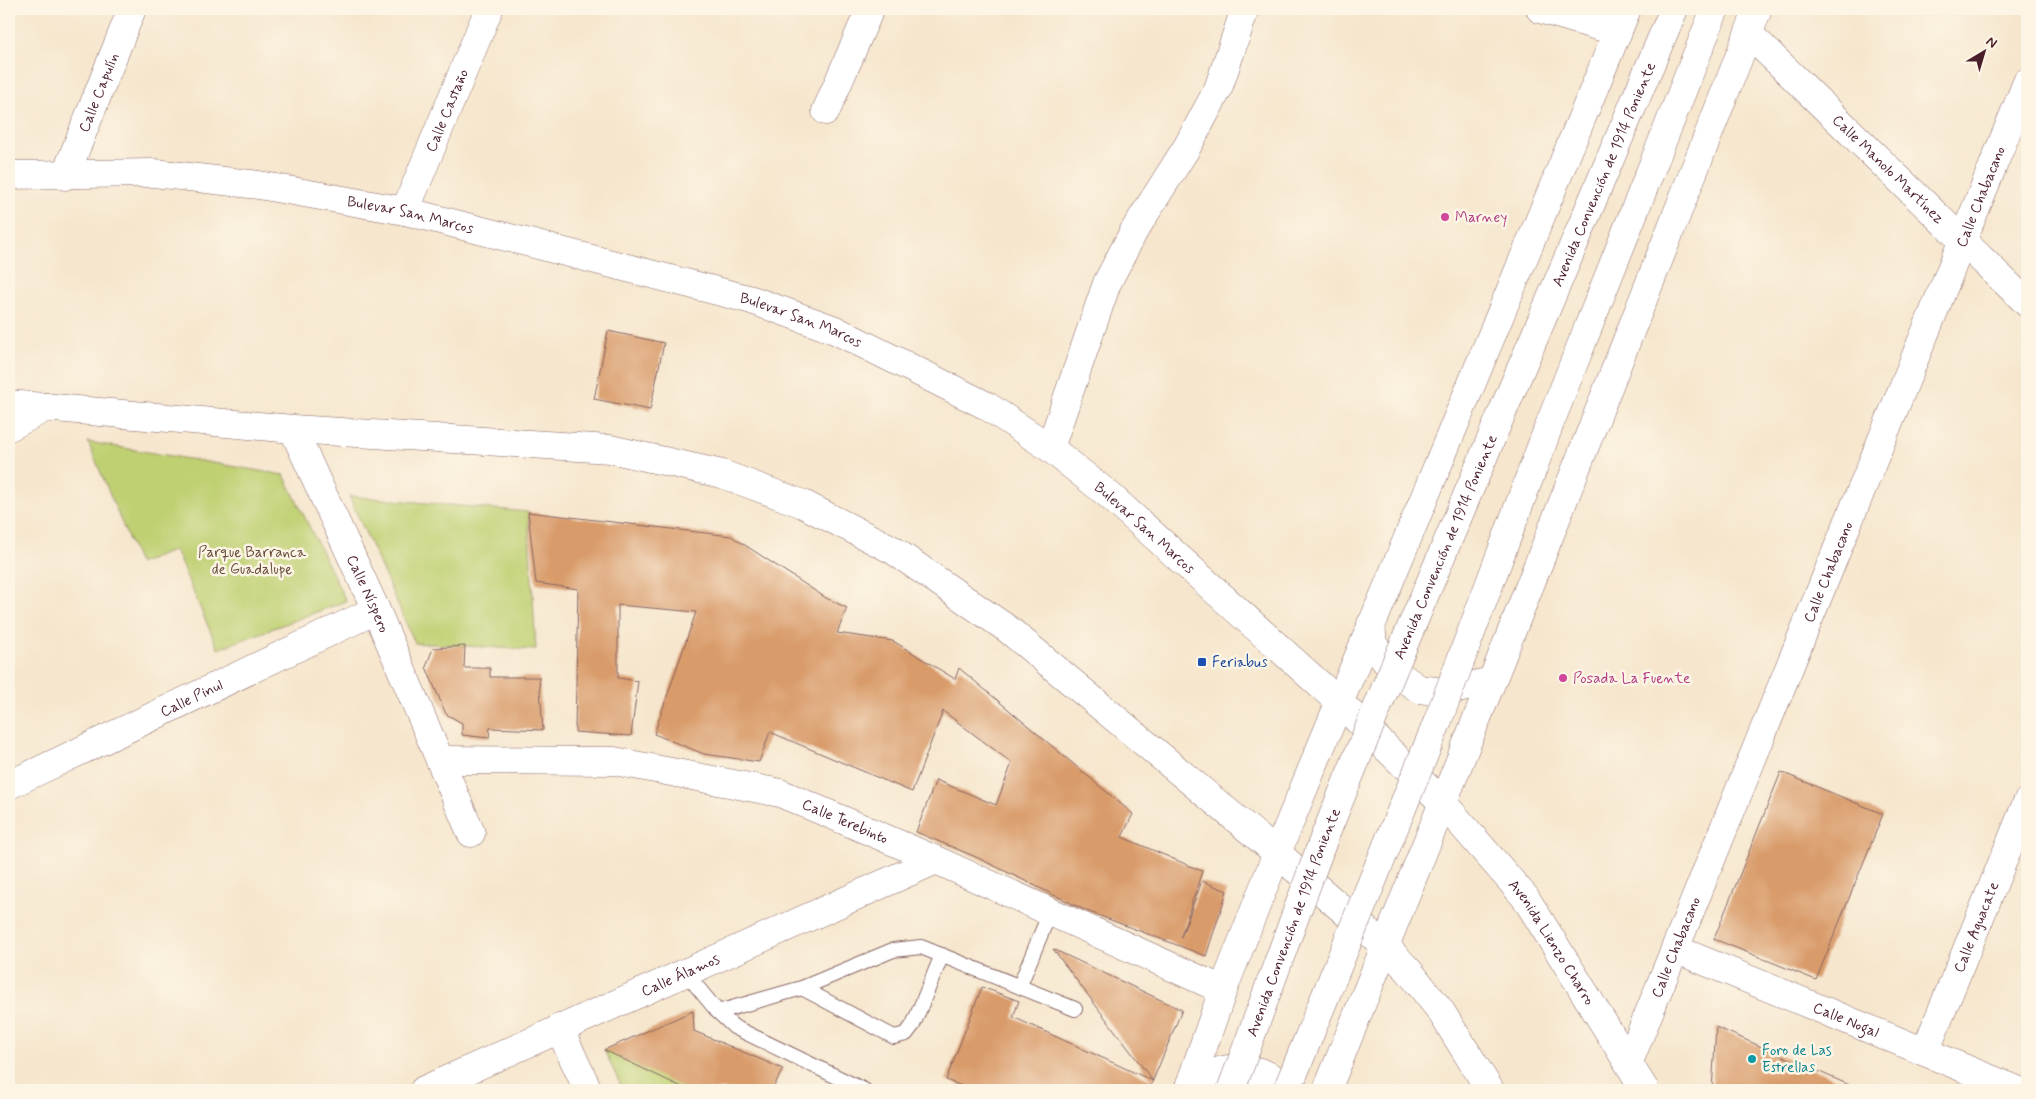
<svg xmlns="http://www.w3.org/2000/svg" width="2036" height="1099" font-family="Mynerve,sans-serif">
  <rect width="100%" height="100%" fill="#fcf5e5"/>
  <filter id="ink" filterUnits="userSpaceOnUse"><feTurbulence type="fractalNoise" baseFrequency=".02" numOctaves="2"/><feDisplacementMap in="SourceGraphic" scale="10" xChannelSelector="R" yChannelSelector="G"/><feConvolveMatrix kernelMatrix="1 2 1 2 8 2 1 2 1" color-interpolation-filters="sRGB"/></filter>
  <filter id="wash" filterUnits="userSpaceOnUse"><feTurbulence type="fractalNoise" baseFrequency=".0096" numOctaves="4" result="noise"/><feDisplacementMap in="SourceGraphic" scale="20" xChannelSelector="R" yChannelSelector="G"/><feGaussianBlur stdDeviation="1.12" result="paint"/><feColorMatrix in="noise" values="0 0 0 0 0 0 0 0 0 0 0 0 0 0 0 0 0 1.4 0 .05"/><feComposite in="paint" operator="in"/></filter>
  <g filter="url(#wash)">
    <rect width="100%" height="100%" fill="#f6e6cd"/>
    <g fill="#bfd072" stroke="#84784e">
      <path d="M88,442L284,475L346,601L218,649L175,550L139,564Z"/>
      <path d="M349,496L528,512L536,650L415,643Z"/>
      <path d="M604,1050L692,1090H623Z"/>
    </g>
    <g id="blocks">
      <g fill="#d99b6a">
        <path d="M608,331L664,343L650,410L594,399Z"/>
        <path d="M528,512L731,536L826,598L847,608L837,633L893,641L955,679L959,668L1133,814L1122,837L1202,871L1181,937L1202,881L1227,891L1206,956L1087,911L976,857L916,832L936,780L996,805L1012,763L943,711L912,792L770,732L759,762L704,754L654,734L696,612L618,605V678L638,681L631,736L575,732L578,589L536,583Z"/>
        <path d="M465,646L464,668H490V677H539L543,730L490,728L489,738L462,735V723L446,714L426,667L433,648Z"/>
        <path d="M1781,772L1883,814L1816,980L1714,939Z"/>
        <path d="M1053,949L1182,1010L1149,1090H996L987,1085L985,1090H972L946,1080L982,987L1019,1001L1013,1017L1153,1081Z"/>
        <path d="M693,1011L694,1031L783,1069L772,1090H688L604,1050Z"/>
        <path d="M1716,1027L1861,1090H1712Z"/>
      </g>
    </g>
  </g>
  <g filter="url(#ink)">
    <use href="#blocks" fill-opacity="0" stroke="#866564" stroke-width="1"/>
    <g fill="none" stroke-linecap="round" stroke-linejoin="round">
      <defs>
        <g id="lane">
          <path d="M685,972L718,1012L734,1027L864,1090"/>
          <path d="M1020,985L1050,912"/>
          <path d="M802,988L894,1037L906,1034L913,1025L942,955"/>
          <path d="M718,1012L802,988L893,950L921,947L1075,1009"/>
        </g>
        <g id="street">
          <path d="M1540,9L1618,32"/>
          <path id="s1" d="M1749,34L2027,303"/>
          <path d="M826,111L870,9"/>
          <path id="s2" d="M65,176L132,9"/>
          <path id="s3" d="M405,211L489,9"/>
          <path d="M9,427L47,407"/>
          <path id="s4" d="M293,429L376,610L471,833"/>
          <path d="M1050,448L1107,283L1134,231L1187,147L1218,89L1245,9"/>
          <path id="s5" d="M440,760L614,761L780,793L936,860L1223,990"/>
          <path id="s6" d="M9,785L376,610"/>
          <path id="s7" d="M1675,949L2017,1090"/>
          <path d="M559,1028L588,1090"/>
          <path id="s8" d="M1925,1052L2027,802"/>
          <path id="s9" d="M1629,1062L2027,82"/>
          <path id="s10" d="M424,1090L936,860"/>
        </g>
        <g id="secondary">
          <path id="s11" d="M9,175L154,173L259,185L405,211L752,300L835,330L987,406L1050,448L1109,495L1339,702L1443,803L1525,897L1645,1090"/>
          <path d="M9,404L293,429L610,449L722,474L803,504L893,550L1009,630L1277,853L1386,947L1409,971L1440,1010L1490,1090"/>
          <path d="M1371,624L1373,644L1392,670L1419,689L1444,692L1492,681"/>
          <path d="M1190,1084C1201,1080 1212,1073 1223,1070C1248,1064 1272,1074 1289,1090"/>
          <path d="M1188,1090L1223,990L1277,853L1627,9"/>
          <path d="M1327,1090L1492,681L1758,9"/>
        </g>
        <g id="primary">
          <path id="s12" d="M1505,406L1674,9"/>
          <path d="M1550,423L1715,9"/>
        </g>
      </defs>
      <use href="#lane" stroke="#866564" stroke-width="16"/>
      <use href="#street" stroke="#866564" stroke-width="29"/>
      <use href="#secondary" stroke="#866564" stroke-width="29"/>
      <use href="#primary" stroke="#866564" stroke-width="29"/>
      <use href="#lane" stroke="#fff" stroke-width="14"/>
      <use href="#street" stroke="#fff" stroke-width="28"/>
      <use href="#secondary" stroke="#fff" stroke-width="28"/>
      <use href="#primary" stroke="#fff" stroke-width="28"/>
      <defs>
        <g id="primary-bridge">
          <path id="s13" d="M1231,1090L1324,838L1387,684L1505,406"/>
          <path d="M1287,1090L1437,723L1550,423"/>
        </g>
      </defs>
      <use href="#primary-bridge" stroke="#866564" stroke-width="29" stroke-linecap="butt"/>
      <use href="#primary-bridge" stroke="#fff" stroke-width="28"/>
    </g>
  </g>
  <g fill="#d1479c" stroke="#fcf5e5" stroke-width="2">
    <circle cx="1445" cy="217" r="5"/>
    <circle cx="1563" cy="678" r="5"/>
  </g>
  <rect fill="#1a4fb4" stroke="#fcf5e5" stroke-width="2" x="1197" y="657" width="10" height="10" rx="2.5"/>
  <circle fill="#0f9aa8" stroke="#fcf5e5" stroke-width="2" cx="1752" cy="1059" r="5"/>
  <g text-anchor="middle" stroke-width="5" stroke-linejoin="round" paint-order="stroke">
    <g font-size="15" fill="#4a1f2b" stroke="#fcf5e5">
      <text dy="5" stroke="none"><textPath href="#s2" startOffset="90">Calle Capulín</textPath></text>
      <text dy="5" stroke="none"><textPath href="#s3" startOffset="109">Calle Castaño</textPath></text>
      <text dy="5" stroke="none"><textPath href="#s1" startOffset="194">Calle Manolo Martínez</textPath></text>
      <text dy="5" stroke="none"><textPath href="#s12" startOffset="252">Avenida Convención de 1914 Poniente</textPath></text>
      <text dy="5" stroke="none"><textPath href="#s9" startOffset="934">Calle Chabacano</textPath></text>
      <text dy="5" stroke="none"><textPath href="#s11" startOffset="405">Bulevar San Marcos</textPath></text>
      <text dy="5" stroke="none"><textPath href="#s11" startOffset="810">Bulevar San Marcos</textPath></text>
      <text dy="5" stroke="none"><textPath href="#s11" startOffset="1215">Bulevar San Marcos</textPath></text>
      <text dy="5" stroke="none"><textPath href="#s13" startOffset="584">Avenida Convención de 1914 Poniente</textPath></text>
      <text dy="5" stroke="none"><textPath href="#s9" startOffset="529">Calle Chabacano</textPath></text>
      <text dy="5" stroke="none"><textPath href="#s4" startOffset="181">Calle Níspero</textPath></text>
      <text dy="5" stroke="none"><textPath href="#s6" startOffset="202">Calle Pinul</textPath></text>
      <text dy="5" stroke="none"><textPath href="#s5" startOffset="414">Calle Terebinto</textPath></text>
      <text dy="5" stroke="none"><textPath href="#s13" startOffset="179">Avenida Convención de 1914 Poniente</textPath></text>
      <text dy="5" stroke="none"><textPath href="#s8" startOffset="135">Calle Aguacate</textPath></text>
      <text dy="5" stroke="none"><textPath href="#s11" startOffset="1798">Avenida Lienzo Charro</textPath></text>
      <text dy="5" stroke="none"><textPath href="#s9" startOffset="124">Calle Chabacano</textPath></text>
      <text dy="5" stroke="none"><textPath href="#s10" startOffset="281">Calle Álamos</textPath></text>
      <text dy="5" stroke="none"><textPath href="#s7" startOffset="185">Calle Nogal</textPath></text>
    </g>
    <g font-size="15" fill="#b23c85" stroke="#fcf5e5" text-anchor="start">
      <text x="1455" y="222">Marney</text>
      <text x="1573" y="683">Posada La Fuente</text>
    </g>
    <g font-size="15" fill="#674b3d" stroke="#fcf5e5">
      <text x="252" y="557">Parque Barranca<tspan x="252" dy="17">de Guadalupe</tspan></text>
    </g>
    <g font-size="15" fill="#164399" stroke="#fcf5e5" text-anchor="start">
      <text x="1212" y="667">Feriabus</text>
    </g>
    <g font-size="15" fill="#0d838f" stroke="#fcf5e5" text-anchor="start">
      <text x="1762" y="1055">Foro de Las<tspan x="1762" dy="17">Estrellas</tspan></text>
    </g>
  </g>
  <rect width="2036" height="1099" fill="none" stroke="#fcf5e5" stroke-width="30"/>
  <g transform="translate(1984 52) rotate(38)" stroke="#fcf5e5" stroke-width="4" paint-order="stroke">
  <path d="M0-4L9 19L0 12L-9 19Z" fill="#4a1f2b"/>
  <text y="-8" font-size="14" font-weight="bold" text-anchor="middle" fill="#4a1f2b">N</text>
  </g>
</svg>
